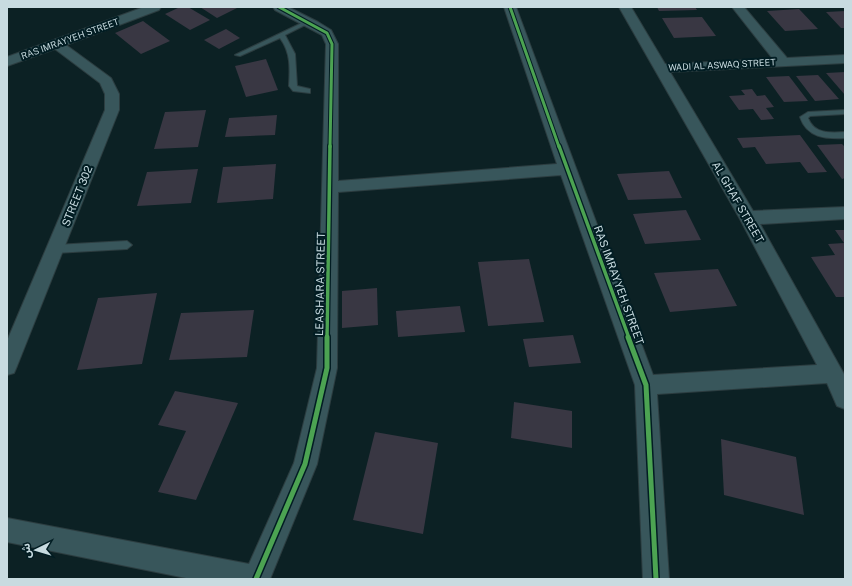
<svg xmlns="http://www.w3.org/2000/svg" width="852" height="586" font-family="'Public Sans','Noto Sans Arabic',sans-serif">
  <rect width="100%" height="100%" fill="#0c2124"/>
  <g fill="#393743">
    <path d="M180,7H188L210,20L190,30L165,14Z"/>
    <path d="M200,7H239L217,18Z"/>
    <path d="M657,7H695L697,10L659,11Z"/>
    <path d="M799,9L818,29L785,31L767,11Z"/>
    <path d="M845,11V28H841L826,12Z"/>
    <path d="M702,17L716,36L674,38L662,18Z"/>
    <path d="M143,21L170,41L141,54L115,33Z"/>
    <path d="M226,29L240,38L219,49L204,40Z"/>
    <path d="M266,59L278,90L246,97L235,66Z"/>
    <path d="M845,72V95L826,73Z"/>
    <path d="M818,75L839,99L815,101L796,76Z"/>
    <path d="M789,76L808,101L784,102L766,77Z"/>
    <path d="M752,89L757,96L765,95L774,107L766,108L774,119L761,120L753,109L739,110L729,96L745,95L741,90Z"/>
    <path d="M206,110L198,147L154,149L165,112Z"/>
    <path d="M277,115L275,135L225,137L229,118Z"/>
    <path d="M800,135L827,172L808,173L800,162L766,164L755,147L743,148L737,138Z"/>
    <path d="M842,144L845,147V178L842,179L817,145Z"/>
    <path d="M276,164L273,199L217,203L223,167Z"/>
    <path d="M198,169L191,203L137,206L147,172Z"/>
    <path d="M669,171L682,198L628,200L617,174Z"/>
    <path d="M686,210L701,240L645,244L633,214Z"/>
    <path d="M835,230H845V297H836L811,257L835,255L828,244L844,243Z"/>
    <path d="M529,259L544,322L488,326L478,262Z"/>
    <path d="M718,269L737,306L670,312L654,273Z"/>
    <path d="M377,288L378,325L342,328V291Z"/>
    <path d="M157,293L142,364L77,370L98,298Z"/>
    <path d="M460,306L465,332L398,337L396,311Z"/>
    <path d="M254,310L247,357L169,360L181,313Z"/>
    <path d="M573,335L581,363L529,367L523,339Z"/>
    <path d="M175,391L238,403L196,500L158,492L186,431L158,425Z"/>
    <path d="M514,402L572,411V448L511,438Z"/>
    <path d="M375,432L438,443L423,534L353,520Z"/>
    <path d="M721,439L796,457L804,515L724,495Z"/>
  </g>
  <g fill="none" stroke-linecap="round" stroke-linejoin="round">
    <defs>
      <g id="service">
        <path d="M306,21L311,22L285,35L295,54L297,86L310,89V93L293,91L289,86C290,68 291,53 280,38L240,56L235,55Z"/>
        <path d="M845,110V114L810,116L808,118C814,134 830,133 845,132V138C826,139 807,138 800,117L808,112Z"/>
        <path d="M127,241L132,245L127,249L55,253L50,249L55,245Z"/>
      </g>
      <g id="minor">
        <path d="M144,7H161L159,10L66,45L111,78L119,94V110L17,366L14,373L7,375V341L105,110V94L100,83L55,49L7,66V57Z"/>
        <path d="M273,7H288L318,22L331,30L338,44V181L557,164L504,7H516L653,375L817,365L740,219L619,7H631L665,64L773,59L732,7H744L787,58L845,55V63L670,72L753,211L845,207V219L760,224L845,376V409L837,406L827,383L657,394L669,579H643L635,385L561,175L338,192L337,368L317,464L270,579H191L7,542V518L249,564L294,463L317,368L326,44L322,35L275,10Z"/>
      </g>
    </defs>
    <use href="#service" stroke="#2c3d40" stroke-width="2"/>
    <use href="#minor" stroke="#2c3d40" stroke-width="2"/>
    <use href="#service" fill="#38565b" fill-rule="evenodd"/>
    <use href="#minor" fill="#38565b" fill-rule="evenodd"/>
    <defs>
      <g id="cycleway-far2">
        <path d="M279,7L327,33L332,44L330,147"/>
        <path d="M510,7L559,147"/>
      </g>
      <g id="cycleway-far1">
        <path d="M559,146L629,338"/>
        <path d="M327,338L330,146"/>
      </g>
      <g id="cycleway">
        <path d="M628,337L646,385L656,579"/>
        <path d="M256,579L305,464L327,368V337"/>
      </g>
    </defs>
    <use href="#cycleway-far2" stroke="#021d23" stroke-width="5"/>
    <use href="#cycleway-far1" stroke="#021d23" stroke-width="6"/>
    <use href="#cycleway" stroke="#021d23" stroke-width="8"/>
    <use href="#cycleway-far2" stroke="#4ca352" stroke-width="3"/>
    <use href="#cycleway-far1" stroke="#4ca352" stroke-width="3.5"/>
    <use href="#cycleway" stroke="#4ca352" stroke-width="5"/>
  </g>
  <g text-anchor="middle" stroke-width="4" stroke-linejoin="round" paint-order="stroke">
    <g font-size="9" fill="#c8dbe0" stroke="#021d23">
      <text transform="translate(70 39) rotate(-20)" y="3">RAS IMRAYYEH STREET</text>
      <text transform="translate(722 65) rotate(-3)" y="3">WADI AL ASWAQ STREET</text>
    </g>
    <g font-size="11" fill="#c8dbe0" stroke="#021d23">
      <text transform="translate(77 196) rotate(-68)" y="4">STREET 302</text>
      <text transform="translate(738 202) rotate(60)" y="4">AL GHAF STREET</text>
      <text transform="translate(320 284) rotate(-89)" y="4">LEASHARA STREET</text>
      <text transform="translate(619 285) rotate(70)" y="4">RAS IMRAYYEH STREET</text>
    </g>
  </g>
  <rect width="852" height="586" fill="none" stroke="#c8dbe0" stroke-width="16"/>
  <g transform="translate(36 550) rotate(265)" stroke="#021d23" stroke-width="3" paint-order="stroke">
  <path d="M0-3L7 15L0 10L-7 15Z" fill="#c8dbe0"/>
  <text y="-6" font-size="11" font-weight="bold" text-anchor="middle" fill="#c8dbe0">ش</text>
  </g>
</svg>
